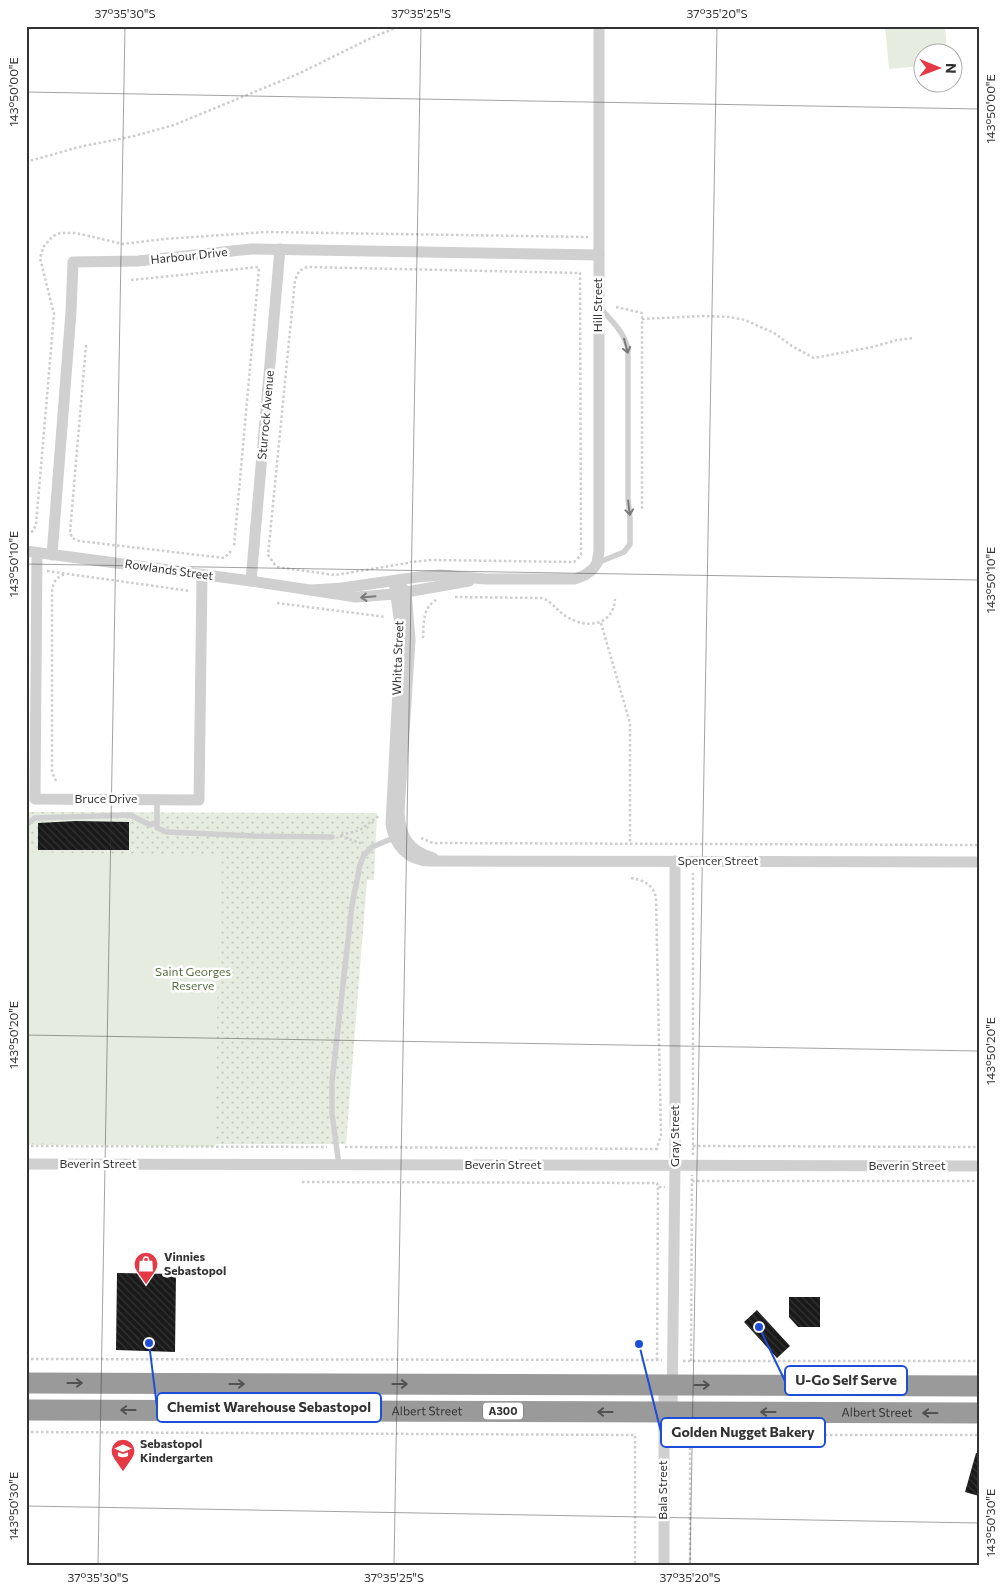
<svg xmlns="http://www.w3.org/2000/svg" width="1005" height="1591" font-family="Commissioner,sans-serif">
  <defs>
    <pattern id="park-dots" width="8" height="8" patternUnits="userSpaceOnUse" patternTransform="scale(1.25)"><rect width="8" height="8" fill="#e6ecdf"/><path d="M2 2h.1M6 6h.1" fill="none" stroke="#c6cbc0" stroke-width="1.8" stroke-linecap="round"/></pattern>
    <pattern id="building-back-hatch" width="6" height="6" patternUnits="userSpaceOnUse" patternTransform="scale(1.25)"><rect width="6" height="6" fill="#1a1a1a"/><path d="M-1 5l2 2M0 0l6 6M5-1l2 2" fill="none" stroke="#333"/></pattern>
  </defs>
  <rect width="100%" height="100%" fill="#fff"/>
  <path fill="url(#park-dots)" d="M26,812L377,813L374,880H367L346,1144L26,1145Z"/>
  <g fill="#e6ecdf">
    <path d="M885,26H945L947,52H922V66L889,69Z"/>
    <path d="M26,852L220,856L215,1147L26,1143Z"/>
  </g>
  <g fill="url(#building-back-hatch)">
    <path d="M76,821L129,822V850H38V823Z"/>
    <path d="M117,1273L176,1274L175,1352L116,1350Z"/>
    <path d="M789,1297H820V1327H798L789,1317Z"/>
    <path d="M757,1310L790,1346L777,1358L744,1322Z"/>
    <path d="M976,1453L979,1454V1496L965,1492Z"/>
  </g>
  <g fill="none" stroke-linecap="round" stroke-linejoin="round">
    <g stroke="#cdcdcd" stroke-width="2.5" stroke-dasharray="2.5 2.5" stroke-linecap="butt">
      <path d="M26,162L79,147L134,136L174,125L298,74L371,38L400,26"/>
      <path d="M131,280L258,267L259,268L234,546"/>
      <path d="M616,307L642,313V511"/>
      <path d="M642,319L702,316L729,317L745,320L774,333L792,346L814,358L872,347L897,340L913,338"/>
      <path d="M86,345L70,532L72,538L79,541L224,558L232,550"/>
      <path d="M26,533L33,531L36,525L54,314L40,258L44,246L53,236L60,233H76L123,244L164,239L266,232L588,237"/>
      <path d="M275,565L268,555L295,280L299,271L307,267L580,273L581,555L574,562L432,560L410,562"/>
      <path d="M277,567L335,575L408,563"/>
      <path d="M47,571L190,591"/>
      <path d="M455,597L542,598C553,602 558,612 567,617C587,629 613,626 615,599"/>
      <path d="M277,603L386,617"/>
      <path d="M601,623L630,723V843"/>
      <path d="M423,638C424,622 422,607 438,599"/>
      <path d="M56,781L52,772V591C53,582 57,576 66,574"/>
      <path d="M341,835L360,830L380,815"/>
      <path d="M340,836L363,844"/>
      <path d="M421,838L433,843L979,845"/>
      <path d="M631,878C643,880 654,885 656,898L661,1135L656,1151"/>
      <path d="M26,1146L327,1147"/>
      <path d="M693,1146L979,1147"/>
      <path d="M345,1147L656,1149"/>
      <path d="M693,1155V873"/>
      <path d="M692,1181H979"/>
      <path d="M302,1182L657,1183L658,1187H665"/>
      <path d="M26,1359L662,1360"/>
      <path d="M657,1360L658,1187"/>
      <path d="M683,1361H979"/>
      <path d="M691,1361L692,1175"/>
      <path d="M26,1432L635,1435V1565"/>
      <path d="M690,1565V1435H979"/>
    </g>
    <g stroke="#d0d0d0" stroke-width="5.5">
      <path d="M597,563L624,552L630,544V518L628,499V349C624,332 612,321 600,308"/>
      <path d="M157,800V828L167,832L255,836L332,837"/>
      <path d="M26,825L35,818L130,815L150,825L157,822"/>
      <path d="M339,1165L332,1114V1082L352,905L360,865L364,855L372,847L396,837"/>
    </g>
    <g stroke="#d0d0d0" stroke-width="11">
      <path d="M26,551L251,581L356,597L395,594L469,581"/>
      <path d="M37,553L35,799L199,800L202,575"/>
      <path d="M52,555L71,312L73,262L138,261L251,249L599,255"/>
      <path d="M251,581L280,249"/>
      <path d="M394,581L401,633L391,824C394,845 408,861 430,861L979,862"/>
      <path d="M402,588L406,592L410,640L399,812C400,837 409,851 433,858"/>
      <path d="M312,590L342,588L418,577L441,575L485,579H575L585,575L593,569L597,563L599,551V26"/>
      <path d="M26,1164L979,1166"/>
      <path d="M672,1412L675,1165V861"/>
      <path d="M664,1565V1385"/>
    </g>
    <g stroke="#9a9a9a" stroke-width="21">
      <path d="M26,1383L979,1386"/>
      <path id="s1" d="M26,1410L979,1413"/>
    </g>
  </g>
  <defs><path id="oneway-shaft" d="M-6 0H5M1.5-3L5.5 0L1.5 3" fill="none" stroke-width="1.6" stroke-linecap="round" stroke-linejoin="round" transform="scale(1.25)"/></defs>
  <g stroke="#7a7a7a">
    <use href="#oneway-shaft" transform="translate(626 346) rotate(75)"/>
    <use href="#oneway-shaft" transform="translate(629 508) rotate(83)"/>
    <use href="#oneway-shaft" transform="translate(368 597) rotate(175)"/>
  </g>
  <g stroke="#525252">
    <use href="#oneway-shaft" transform="translate(75 1383)"/>
    <use href="#oneway-shaft" transform="translate(237 1384)"/>
    <use href="#oneway-shaft" transform="translate(400 1384)"/>
    <use href="#oneway-shaft" transform="translate(702 1385)"/>
    <use href="#oneway-shaft" transform="translate(128 1410) rotate(-180)"/>
    <use href="#oneway-shaft" transform="translate(605 1412) rotate(-180)"/>
    <use href="#oneway-shaft" transform="translate(768 1412) rotate(-180)"/>
    <use href="#oneway-shaft" transform="translate(930 1413) rotate(-180)"/>
  </g>
  <path fill="none" stroke="#333" stroke-width="1" stroke-opacity="0.45" d="M26,92L979,109M26,564L979,580M26,1035L979,1051M26,1506L979,1523M98,1565L125,26M394,1565L421,26M690,1565L717,26"/>
  <defs>
    <symbol id="shop-pin" viewBox="-11 -11 22 30"><path d="M0 17L-7.5 6A9.5 9.5 0 1 1 7.5 6Z" fill="#e63946" stroke="#fff"/><path d="M-5-2.5h2.3a2.7 3.5 0 0 1 5.4 0H5L5.5 6h-11ZM-1.5-2.5h3a1.5 2.3 0 0 0-3 0Z" fill="#fff"/></symbol>
    <symbol id="school-pin" viewBox="-11 -11 22 30"><path d="M0 17L-7.5 6A9.5 9.5 0 1 1 7.5 6Z" fill="#e63946" stroke="#fff"/><path d="M0-5L7-2L0 1L-7-2ZM-4 1L0 2.5L4 1V4Q0 6-4 4Z" fill="#fff"/></symbol>
  </defs>
  <g fill-rule="evenodd">
    <use href="#shop-pin" x="132" y="1250" width="28" height="38"/>
    <use href="#school-pin" x="109" y="1437" width="28" height="38"/>
  </g>
  <g text-anchor="middle" stroke-width="5" stroke-linejoin="round" paint-order="stroke">
    <rect fill="#fff" stroke="#707070" stroke-width="1" x="483" y="1402.5" width="40" height="17" rx="4"/>
    <g font-size="11" font-weight="bold" fill="#333">
      <text x="503" y="1415">A300</text>
    </g>
    <g font-size="12" fill="#333" stroke="#fff">
      <text transform="translate(189 256) rotate(-6)" y="4">Harbour Drive</text>
      <text transform="translate(598 305) rotate(-90)" y="4">Hill Street</text>
      <text transform="translate(266 415) rotate(-85)" y="4">Sturrock Avenue</text>
      <text transform="translate(169 570) rotate(8)" y="4">Rowlands Street</text>
      <text transform="translate(398 658) rotate(-88)" y="4">Whitta Street</text>
      <text x="106" y="803">Bruce Drive</text>
      <text x="718" y="865">Spencer Street</text>
      <text transform="translate(675 1136) rotate(-90)" y="4">Gray Street</text>
      <text x="98" y="1168">Beverin Street</text>
      <text x="503" y="1169">Beverin Street</text>
      <text x="907" y="1170">Beverin Street</text>
      <text dy="4" stroke="none"><textPath href="#s1" startOffset="401">Albert Street</textPath></text>
      <text dy="4" stroke="none"><textPath href="#s1" startOffset="851">Albert Street</textPath></text>
      <text transform="translate(663 1490) rotate(-90)" y="4">Bala Street</text>
    </g>
    <g font-size="12" fill="#56703f" stroke="#fff">
      <text x="193" y="976">Saint Georges<tspan x="193" dy="14">Reserve</tspan></text>
    </g>
    <g font-size="12" font-weight="bold" fill="#333" stroke="#fff" text-anchor="start">
      <text x="164" y="1261">Vinnies<tspan x="164" dy="14">Sebastopol</tspan></text>
      <text x="140" y="1448">Sebastopol<tspan x="140" dy="14">Kindergarten</tspan></text>
    </g>
  </g>
  <path fill="none" stroke="#1d4ed8" stroke-width="2" d="M759 1327L785 1381M149 1343L157 1407M639 1344L661 1432"/>
  <g fill="#1d4ed8" stroke="#fff" stroke-width="2">
    <circle cx="759" cy="1327" r="5"/>
    <circle cx="149" cy="1343" r="5"/>
    <circle cx="639" cy="1344" r="5"/>
  </g>
  <g fill="#fff" stroke="#1d4ed8" stroke-width="2">
    <rect x="785" y="1366" width="122" height="29" rx="5"/>
    <rect x="157" y="1393" width="224" height="29" rx="5"/>
    <rect x="661" y="1418" width="164" height="29" rx="5"/>
  </g>
  <g font-size="14" text-anchor="middle" font-weight="bold" fill="#333">
    <text x="846" y="1385">U-Go Self Serve</text>
    <text x="269" y="1412">Chemist Warehouse Sebastopol</text>
    <text x="743" y="1437">Golden Nugget Bakery</text>
  </g>
  <rect width="1005" height="1591" fill="none" stroke="#ffffff" stroke-width="55"/>
  <g transform="translate(938 68) rotate(91)"><circle r="24" fill="#ffffff" stroke="#adadad"/>
  <path d="M0-4L9 19L0 12L-9 19Z" fill="#e63946"/>
  <text y="-8" font-size="14" font-weight="bold" text-anchor="middle" fill="#333333">N</text>
  </g>
  <rect x="28" y="28" width="950" height="1536" fill="none" stroke="#333" stroke-width="2"/>
  <g font-size="12" text-anchor="middle" fill="#333">
    <text x="125" y="18">37°35'30"S</text>
    <text x="421" y="18">37°35'25"S</text>
    <text x="717" y="18">37°35'20"S</text>
    <text transform="translate(14 92) rotate(-90)" y="4">143°50'00"E</text>
    <text transform="translate(991 109) rotate(-90)" y="4">143°50'00"E</text>
    <text transform="translate(14 564) rotate(-90)" y="4">143°50'10"E</text>
    <text transform="translate(991 580) rotate(-90)" y="4">143°50'10"E</text>
    <text transform="translate(14 1035) rotate(-90)" y="4">143°50'20"E</text>
    <text transform="translate(991 1051) rotate(-90)" y="4">143°50'20"E</text>
    <text transform="translate(14 1506) rotate(-90)" y="4">143°50'30"E</text>
    <text transform="translate(991 1523) rotate(-90)" y="4">143°50'30"E</text>
    <text x="98" y="1582">37°35'30"S</text>
    <text x="394" y="1582">37°35'25"S</text>
    <text x="690" y="1582">37°35'20"S</text>
  </g>
</svg>
